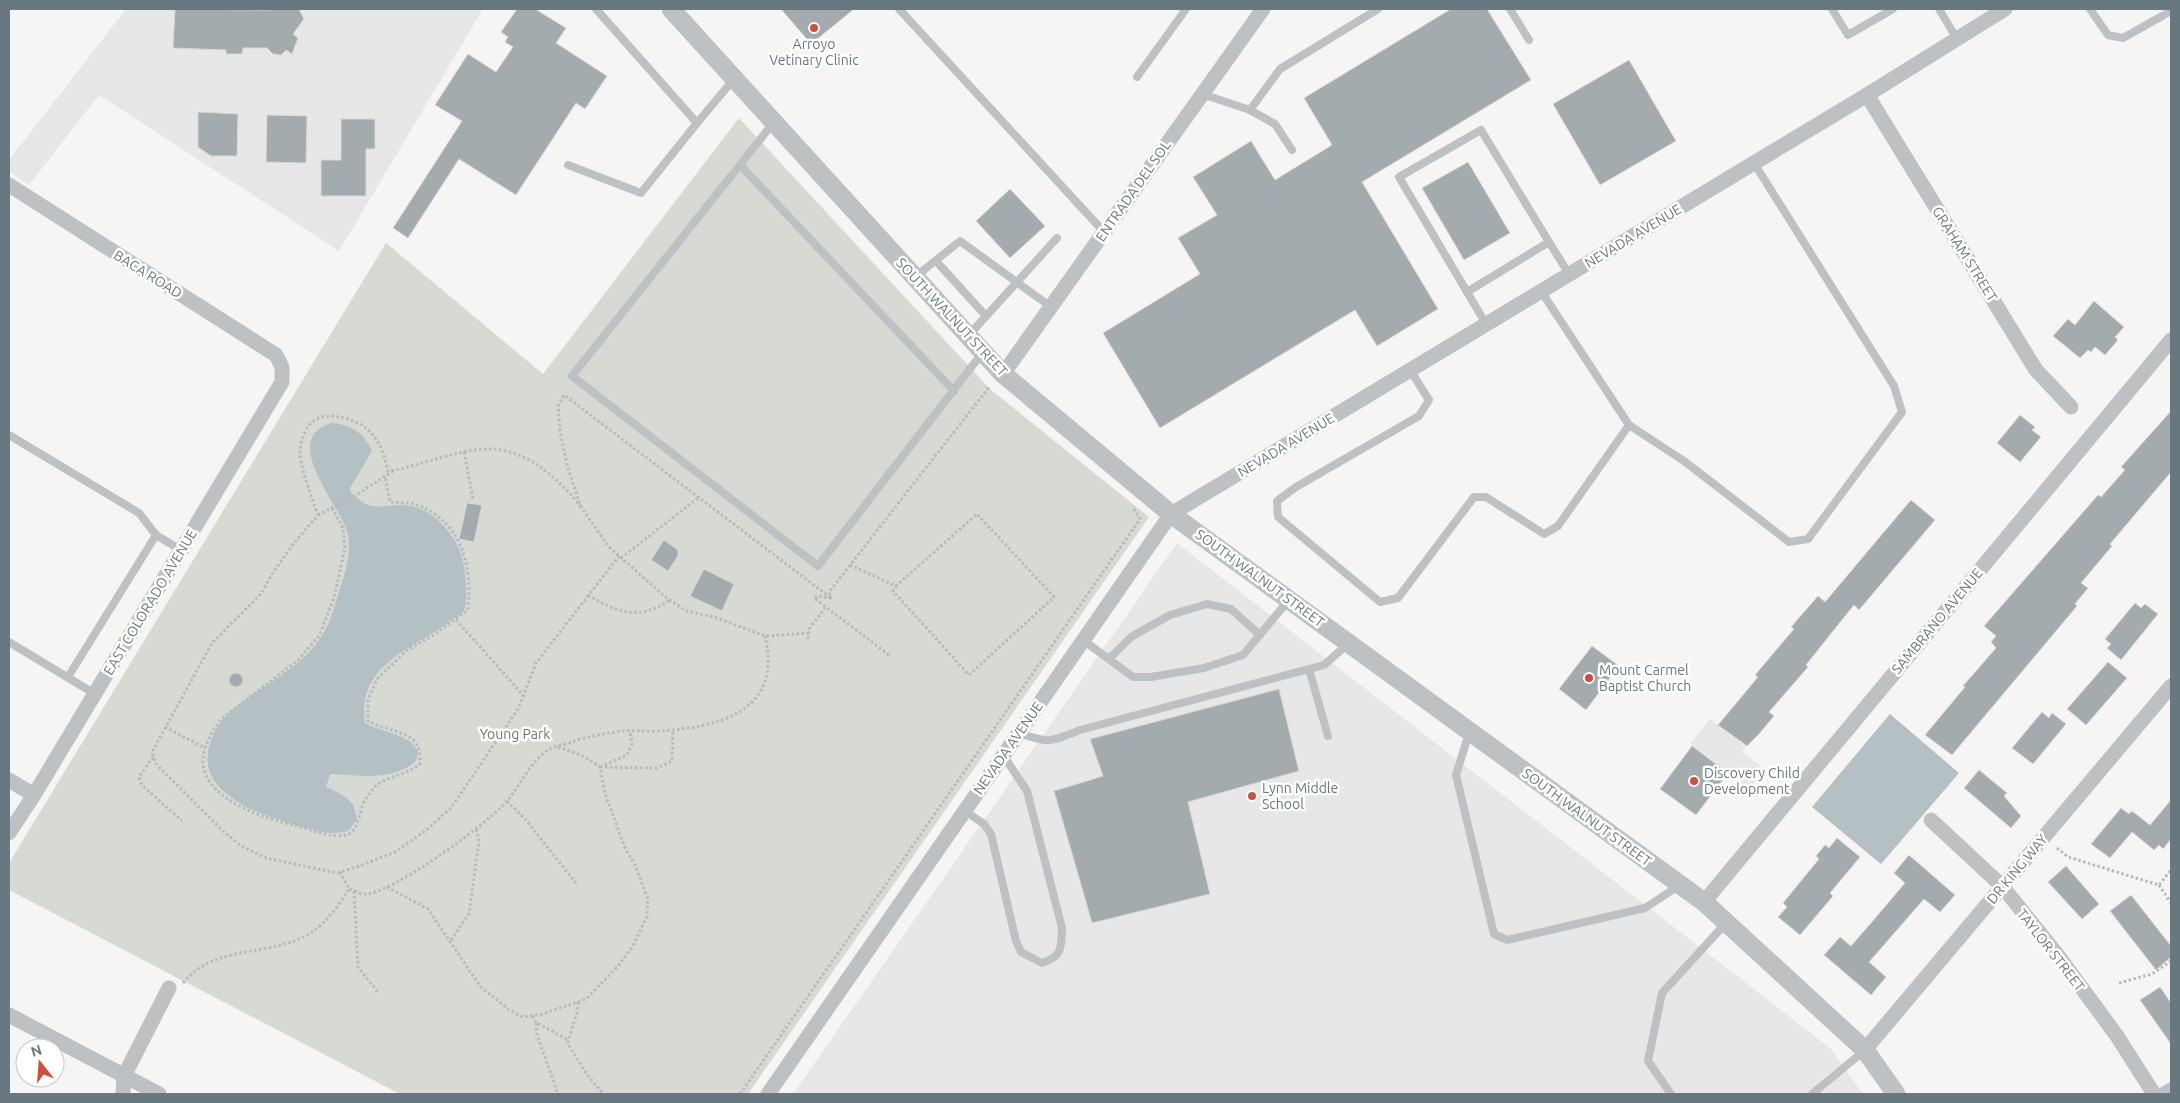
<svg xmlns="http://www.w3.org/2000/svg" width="2180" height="1103" font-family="Ubuntu,sans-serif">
  <rect width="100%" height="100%" fill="#f6f5f3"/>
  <g fill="#e6e7e6">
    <path d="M126,9H483L339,251L99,95L29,185L9,171V160Z"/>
    <path d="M1177,543L1830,1048L1863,1094H793Z"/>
    <path d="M1710,719L1746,747L1742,752L1765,770L1748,791L1690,744Z"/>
  </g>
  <path fill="#d6dad3" d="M739,118L990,389L1149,517L748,1094H400L9,890V863L386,243L543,374Z"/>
  <g fill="#b4c0c3">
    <path d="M332,423C352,425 364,433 372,451L350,488L351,493C373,513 377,505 403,505C432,506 457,535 463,561C465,571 469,602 464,610C461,615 453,619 449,622C413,649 356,665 365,723C383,734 409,732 418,752L416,761C392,782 360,775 330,774L326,787C345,796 354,798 357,820L348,831C343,832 338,833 333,833C314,832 259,815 243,805C216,789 199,770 212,738C215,731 218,725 223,719C249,692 287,677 312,649C325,635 332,617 337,598C343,579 352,555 348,535C342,506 277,439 332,423Z"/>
    <path d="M1890,714L1959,773L1881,864L1812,807Z"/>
  </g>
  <g fill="#a3abaf" stroke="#d7d7d6">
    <path d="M175,9L270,10V9H299L304,19L293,34L298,38L292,54L286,50L281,55L273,54L267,48H243L242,54H226V50L173,48Z"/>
    <path d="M517,9H535L566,28L556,43L607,76L585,109L576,103L516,195L459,159L408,238L393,228L462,121L435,105L468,54L496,72L513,47L505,42L508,37L501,32Z"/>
    <path d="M781,9H854L811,44Z"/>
    <path d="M1451,9H1487L1531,80L1362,182L1438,309L1377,346L1355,310L1160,428L1103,333L1200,274L1178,238L1217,215L1193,177L1251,141L1275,180L1332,145L1304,98Z"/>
    <path d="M1629,60L1676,141L1600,185L1553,104Z"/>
    <path d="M198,112L238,114L237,156H211L198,147Z"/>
    <path d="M267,115L307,116L306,163L266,162Z"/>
    <path d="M341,119H375V149H366V196H321V160H341Z"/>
    <path d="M1468,162L1510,233L1464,260L1422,188Z"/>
    <path d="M1010,189L1045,226L1010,258L976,221Z"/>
    <path d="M2094,301L2124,327L2115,337L2118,340L2105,355L2095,347L2091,352L2088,350L2080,358L2053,336L2068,319L2075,325Z"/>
    <path d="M2171,411V472L2110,544L2112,546L2081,583L2088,588L2075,604L2077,606L1952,755L1925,735L1965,687L1963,686L1996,648L1991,642L1996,636L1984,626L2098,495L2101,497L2125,470L2121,467Z"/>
    <path d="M2020,415L2035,427L2032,430L2041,437L2020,462L1997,443Z"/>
    <path d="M1911,500L1935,520L1859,610L1854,605L1833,631L1806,665L1808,667L1769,712L1774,716L1759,734L1747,746L1718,725L1758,677L1755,675L1794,629L1791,627L1818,596L1825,602Z"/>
    <path d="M467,503L482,505L474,542L459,539Z"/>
    <path d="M664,540L678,550V556L668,571L651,560Z"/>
    <path d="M704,569L734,584L722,611L690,596Z"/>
    <path d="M2135,603L2141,608L2145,604L2158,614L2121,660L2107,648L2111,644L2105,639Z"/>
    <path d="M1592,646L1619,666L1586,710L1559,689Z"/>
    <path d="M2108,662L2127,678L2086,725L2067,709Z"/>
    <circle cx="236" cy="680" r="7"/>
    <path d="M1279,689L1299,771L1188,802L1210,894L1092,923L1054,791L1103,776L1090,739Z"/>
    <path d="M2042,712L2049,718L2052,713L2066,724L2033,764L2012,748Z"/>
    <path d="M1692,746L1728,773L1696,815L1660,789Z"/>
    <path d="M1979,770L2007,793L2004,796L2021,816L2011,828L1964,788Z"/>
    <path d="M2171,800V839L2163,849L2159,845L2154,850L2132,832L2110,858L2091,844L2121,808L2129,814L2132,811L2150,825Z"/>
    <path d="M1837,838L1860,857L1830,893L1833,896L1800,935L1778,917L1787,907L1783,903L1819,859L1816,856L1825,845L1829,848Z"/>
    <path d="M1909,855L1955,895L1940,912L1924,899L1869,962L1886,977L1871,995L1824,955L1840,937L1851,946L1877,916L1905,883L1894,873Z"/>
    <path d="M2066,866L2099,904L2082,919L2048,882Z"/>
    <path d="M2131,895L2171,946V957L2156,970L2110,911Z"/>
    <path d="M2160,987L2171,1003V1044L2140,1000Z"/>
  </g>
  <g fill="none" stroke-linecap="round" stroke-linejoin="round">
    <g stroke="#b7babc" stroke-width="3" stroke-dasharray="2.5 2.5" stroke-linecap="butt">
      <path d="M464,452L473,499"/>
      <path d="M581,507C561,482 535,456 501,450C480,446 454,454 433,460C418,463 403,470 388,471C384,455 380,439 366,428C355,419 332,413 319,418C307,422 301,438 300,449C298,462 313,501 318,515L294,543L272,574L261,594L212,643L152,752L156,764L223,831L241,846L266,858L337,873L357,867L395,852L425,831L451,808L518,709L536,663L619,556"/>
      <path d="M332,508L343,528L345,548L334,598L319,636L298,660L220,720C213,730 204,745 203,758C200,799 266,819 297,826C309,829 334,839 346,835C359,832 359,810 365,800C368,796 371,792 374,788C384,776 406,776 420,764C422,728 393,735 368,721V700L377,679L406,651L435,634L468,610C473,568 462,521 417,505C409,502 399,503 390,502L385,477"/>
      <path d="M318,515L358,494L393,471"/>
      <path d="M621,558L698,498"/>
      <path d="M850,565L896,586L977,514L1054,597L969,675L893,591L896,586"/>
      <path d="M588,595C618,613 639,621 670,600"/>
      <path d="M456,620L524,696"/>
      <path d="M809,633L765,636L714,617L686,611L663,595L609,547L581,507L567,465L560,431L558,406L564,395L831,598"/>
      <path d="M808,639L809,629L825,608"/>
      <path d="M889,655L814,598L818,596L831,598L829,592L990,386"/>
      <path d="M165,727L205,748"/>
      <path d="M153,757L139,777L142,785L182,821"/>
      <path d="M600,767L657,768L672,761L673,730"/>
      <path d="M600,767L627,755L632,744L630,731"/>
      <path d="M507,801L525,819L576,883"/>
      <path d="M2057,848L2068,857L2159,885L2171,870"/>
      <path d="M340,872L349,889C353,890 358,893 363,894C390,896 490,822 508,800C521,784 530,762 548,750C553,747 560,745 566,744C585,737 604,733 625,731C636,730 648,732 659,731C720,727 783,712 765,636"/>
      <path d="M2159,885L2171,903"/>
      <path d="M387,887L428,909L480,986L509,1010L523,1017L542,1014L586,999L618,966L633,946L647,916L648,899L635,865L625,848L605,793L600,767C586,757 572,750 555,747"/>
      <path d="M354,891L358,967L378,992"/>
      <path d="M451,940L469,914L479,841L476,828"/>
      <path d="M183,983C216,942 271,959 312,932C327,922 339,905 349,889"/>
      <path d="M2119,983L2152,974L2171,961"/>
      <path d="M578,1002C578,1017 570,1029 568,1044L586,1073L603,1094"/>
      <path d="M532,1016L537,1023L568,1040"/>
      <path d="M537,1023L536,1032L558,1094"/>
      <path d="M740,1094L1140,519L1133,508"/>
    </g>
    <g stroke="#bdc1c4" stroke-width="8">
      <path d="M899,9L1104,232"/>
      <path d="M1510,9L1529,40"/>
      <path d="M1832,9L1848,35L1893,9"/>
      <path d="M1939,9L1957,39"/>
      <path d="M2090,9L2108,35L2123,38L2171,11"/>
      <path d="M1137,77L1186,9"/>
      <path d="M1202,94L1250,110L1275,124L1292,150"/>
      <path d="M1250,110L1280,69L1378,9"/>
      <path d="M774,122L572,376L818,566L983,352"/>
      <path d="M697,123L734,79"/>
      <path d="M568,165L641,193L697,123L596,9"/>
      <path d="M740,165L954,391"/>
      <path d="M936,261L986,316"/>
      <path d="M915,277L960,241L1051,307"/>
      <path d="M1541,291L1629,425L1684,461L1789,542L1808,539L1902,412L1894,386L1754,163"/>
      <path d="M1467,292L1549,242L1569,274"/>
      <path d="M1486,324L1399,177L1481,130L1549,242"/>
      <path d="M968,336L1057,238"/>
      <path d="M1410,370L1429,400L1419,416L1296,487L1277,501L1278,517L1380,602L1398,598L1474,497H1486L1544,534L1558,526L1629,425"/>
      <path d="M9,435L139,513L156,535"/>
      <path d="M1083,640L1133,677H1151L1204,668L1243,655L1288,601"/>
      <path d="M9,642L95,694"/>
      <path d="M1109,659L1131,637L1170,615L1207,604L1231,609L1260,635"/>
      <path d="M1309,669L1328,736"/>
      <path d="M68,677L156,535L181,550"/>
      <path d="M1019,733C1050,744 1050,742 1080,730L1324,665L1349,643"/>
      <path d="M1469,733L1456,775L1494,934L1507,940L1645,908L1680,885"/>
      <path d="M965,811L984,824L991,834L1016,941L1021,952L1042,963C1063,956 1061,948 1062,928L1027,791L1003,755"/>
      <path d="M1671,1094L1648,1061L1662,993L1726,923"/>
      <path d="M1812,1094L1864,1051"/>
    </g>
    <g stroke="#bdc1c4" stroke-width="15">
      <path d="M1867,95L2036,370L2071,407"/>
      <path d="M9,185L276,355L282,367V382L34,795L9,833"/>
      <path d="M1003,374L1263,9"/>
      <path d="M9,780L34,795"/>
      <path d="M1931,820L2002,886L2059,957L2117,1036L2154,1094"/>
      <path d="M1704,902L2171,340"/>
      <path d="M9,1015L159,1094"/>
      <path d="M1863,1052L2171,686"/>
      <path d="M123,1094L124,1076L169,988"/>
      <path d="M768,1094L1171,514L1867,95L2005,9"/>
      <path d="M2164,1094L2171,1090"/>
    </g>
    <path stroke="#bdc1c4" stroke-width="19" d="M671,9L1003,374L1171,514L1704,902L1865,1050L1896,1094"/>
  </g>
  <g fill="#ce4f3b" stroke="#fff" stroke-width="2">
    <circle cx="814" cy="28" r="5"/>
    <circle cx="1589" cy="678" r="5"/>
    <circle cx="1694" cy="781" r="5"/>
    <circle cx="1252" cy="796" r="5"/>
  </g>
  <g text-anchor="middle" stroke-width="5" stroke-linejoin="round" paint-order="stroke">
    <g font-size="14" fill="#687880" stroke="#fff" text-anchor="start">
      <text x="814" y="49" text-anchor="middle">Arroyo<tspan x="814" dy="16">Vetinary Clinic</tspan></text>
      <text x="1599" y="675">Mount Carmel<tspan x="1599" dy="16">Baptist Church</tspan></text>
      <text x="1704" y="778">Discovery Child<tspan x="1704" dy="16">Development</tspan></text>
      <text x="1262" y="793">Lynn Middle<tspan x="1262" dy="16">School</tspan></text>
    </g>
    <g font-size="14" fill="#687880" stroke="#fff">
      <text transform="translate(1133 191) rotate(-55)" y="5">ENTRADA DEL SOL</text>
      <text transform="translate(1633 236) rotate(-31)" y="5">NEVADA AVENUE</text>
      <text transform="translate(1965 254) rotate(58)" y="5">GRAHAM STREET</text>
      <text transform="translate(148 274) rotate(32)" y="5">BACA ROAD</text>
      <text transform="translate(952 317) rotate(47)" y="5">SOUTH WALNUT STREET</text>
      <text transform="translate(1286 445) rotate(-31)" y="5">NEVADA AVENUE</text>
      <text transform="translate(1260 578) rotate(36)" y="5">SOUTH WALNUT STREET</text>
      <text transform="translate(150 602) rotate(-59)" y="5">EAST COLORADO AVENUE</text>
      <text transform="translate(1937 621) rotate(-50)" y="5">SAMBRANO AVENUE</text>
      <text transform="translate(1008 748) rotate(-55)" y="5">NEVADA AVENUE</text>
      <text transform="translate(1587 817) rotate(36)" y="5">SOUTH WALNUT STREET</text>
      <text transform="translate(2017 869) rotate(-50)" y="5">DR KING WAY</text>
      <text transform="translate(2051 950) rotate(52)" y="5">TAYLOR STREET</text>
    </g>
    <g font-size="14" fill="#6c7866" stroke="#fff">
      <text x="515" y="739">Young Park</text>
    </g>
  </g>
  <rect width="2180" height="1103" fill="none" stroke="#687880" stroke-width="20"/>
  <g transform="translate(40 1063) rotate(343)"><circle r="24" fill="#ffffff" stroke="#c3c9cc"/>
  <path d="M0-4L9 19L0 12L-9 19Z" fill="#ce4f3b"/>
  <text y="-8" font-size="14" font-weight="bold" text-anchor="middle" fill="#687880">N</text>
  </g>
</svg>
